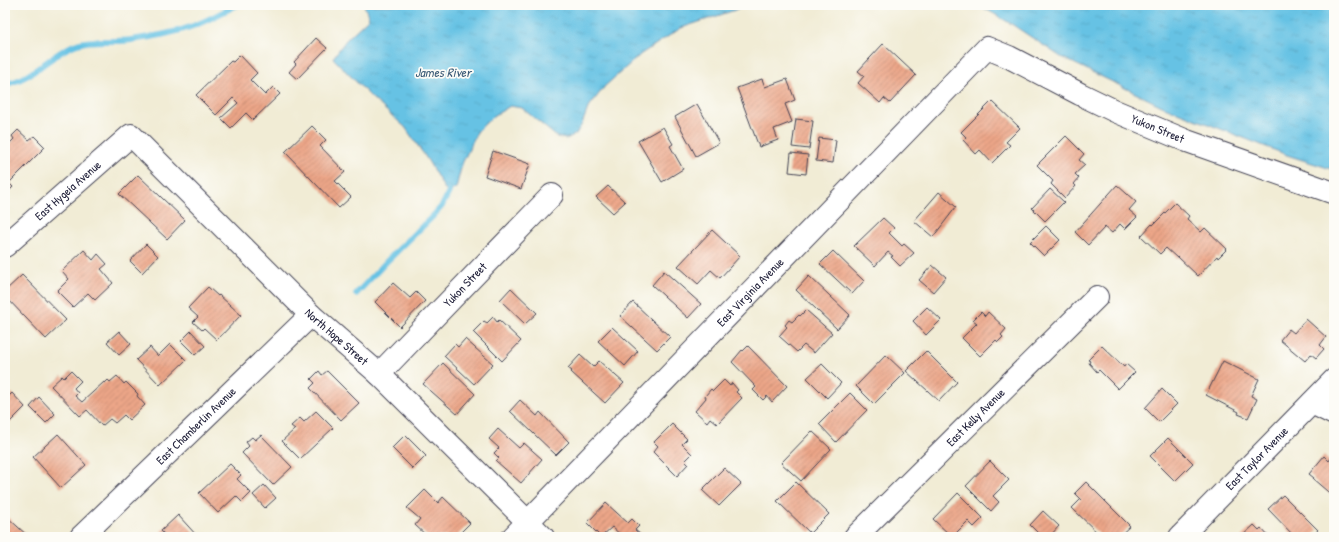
<svg xmlns="http://www.w3.org/2000/svg" width="1339" height="542" font-family="'Patrick Hand',sans-serif">
  <defs>
    <pattern id="water-ripples" width="26" height="14" patternUnits="userSpaceOnUse"><rect width="26" height="14" fill="#66c2e4"/><path d="M2 4q2-2 4 0t4 0M15 11q2-2 4 0t4 0" fill="none" stroke="#58a6c4"/></pattern>
    <pattern id="building-hatch" width="6" height="6" patternUnits="userSpaceOnUse"><rect width="6" height="6" fill="#eca688"/><path d="M-1 1l2-2M0 6l6-6M5 7l2-2" fill="none" stroke="#bf8770"/></pattern>
  </defs>
  <rect width="100%" height="100%" fill="#fdfcf7"/>
  <filter id="ink" filterUnits="userSpaceOnUse"><feTurbulence type="fractalNoise" baseFrequency=".025" numOctaves="2"/><feDisplacementMap in="SourceGraphic" scale="8" xChannelSelector="R" yChannelSelector="G"/><feConvolveMatrix kernelMatrix="1 2 1 2 8 2 1 2 1" color-interpolation-filters="sRGB"/></filter>
  <filter id="wash" filterUnits="userSpaceOnUse"><feTurbulence type="fractalNoise" baseFrequency=".012" numOctaves="4" result="noise"/><feDisplacementMap in="SourceGraphic" scale="16" xChannelSelector="R" yChannelSelector="G"/><feGaussianBlur stdDeviation="0.9" result="paint"/><feColorMatrix in="noise" values="0 0 0 0 0 0 0 0 0 0 0 0 0 0 0 0 0 1.4 0 .05"/><feComposite in="paint" operator="in"/></filter>
  <g filter="url(#wash)">
    <rect width="100%" height="100%" fill="#f1ecd5"/>
    <g fill="url(#water-ripples)" stroke="#447290">
      <path d="M364,5H750L681,28L641,54L605,86L588,108L582,124L576,134L566,139L557,137L522,108L510,106L492,117L477,132L462,164L456,188L449,192L444,188L427,159L405,127L372,98L333,58L346,40L369,18Z"/>
      <path d="M979,5H1334V170L1287,155L1162,106L1061,57L1013,25Z"/>
    </g>
    <g fill="none" stroke-linecap="round" stroke-linejoin="round">
      <g stroke="#66c2e4" stroke-width="6">
        <path d="M5,84C31,80 48,57 70,47C89,37 111,43 131,40C151,37 171,34 190,27C206,22 222,12 237,5"/>
        <path d="M356,294L389,259L433,216L442,206L449,192"/>
      </g>
    </g>
    <g id="blocks">
      <g fill="url(#building-hatch)">
        <path d="M316,38L327,48L297,79L289,72L296,64L294,62Z"/>
        <path d="M883,44L916,75L890,103L884,98L880,103L858,83L864,76L858,71Z"/>
        <path d="M240,55L257,73L250,80L265,95L273,87L280,94L253,120L246,113L231,128L221,118L238,103L233,98L216,115L196,95L231,61L233,62Z"/>
        <path d="M762,79L765,87L787,79L795,100L785,104L792,122L774,129L778,140L759,147L737,88Z"/>
        <path d="M992,101L1020,128L1006,142L1010,145L992,163L980,150L976,154L963,140L966,137L961,132Z"/>
        <path d="M697,104L719,143L696,156L675,117Z"/>
        <path d="M796,119L813,121L809,149L792,147Z"/>
        <path d="M312,126L326,140L320,146L345,172L335,181L351,197L339,208L285,152Z"/>
        <path d="M663,127L673,144L670,146L683,169L662,182L638,141Z"/>
        <path d="M18,130L29,140L34,136L45,147L9,183L13,187L5,195V148L14,139L12,136Z"/>
        <path d="M1066,136L1084,154L1079,160L1085,165L1075,174L1079,178L1074,184L1076,186L1065,198L1051,184L1053,181L1037,165Z"/>
        <path d="M819,138L836,140L833,163L816,161Z"/>
        <path d="M493,151L530,164L521,189L485,176Z"/>
        <path d="M791,153L808,155L806,174L789,172Z"/>
        <path d="M138,175L185,220L167,239L119,194Z"/>
        <path d="M1117,185L1136,202L1129,210L1137,217L1125,229L1120,224L1112,233L1105,227L1088,245L1075,232Z"/>
        <path d="M608,186L625,202L613,213L596,197Z"/>
        <path d="M1050,189L1064,202L1045,221L1032,208Z"/>
        <path d="M939,192L956,207L933,237L914,221Z"/>
        <path d="M1175,203L1189,216L1187,219L1201,232L1205,228L1227,249L1218,258L1217,256L1198,276L1178,257L1177,258L1166,248L1160,254L1141,236L1152,224L1153,225Z"/>
        <path d="M883,218L894,228L889,233L902,246L904,244L914,253L900,266L891,257L893,256L888,252L875,266L854,246Z"/>
        <path d="M1046,226L1060,240L1044,256L1030,242Z"/>
        <path d="M712,230L740,256L720,278L711,270L698,284L678,266Z"/>
        <path d="M146,244L158,256L142,273L130,261Z"/>
        <path d="M84,250L93,260L98,254L107,264L101,269L113,283L95,300L88,293L73,307L57,291L69,279L62,271Z"/>
        <path d="M833,251L864,281L852,294L820,264Z"/>
        <path d="M932,265L946,277L933,292L919,280Z"/>
        <path d="M664,271L701,304L688,318L652,285Z"/>
        <path d="M22,275L66,320L46,339L5,296V291Z"/>
        <path d="M809,276L850,315L837,329L796,290Z"/>
        <path d="M393,283L410,298L416,292L425,301L400,327L375,302Z"/>
        <path d="M208,287L218,296L219,295L241,315L217,340L204,328L202,330L193,322L198,317L188,308Z"/>
        <path d="M511,288L537,313L525,324L500,300Z"/>
        <path d="M633,302L670,337L657,350L620,316Z"/>
        <path d="M927,307L941,320L926,335L913,321Z"/>
        <path d="M806,310L832,333L814,353L804,345L797,352L779,336L787,327L785,325L789,320L792,322L799,315L800,316Z"/>
        <path d="M981,312L985,316L988,312L1006,329L1001,335L1003,337L998,342L996,340L980,356L962,338L977,323L973,320Z"/>
        <path d="M493,317L497,322L499,320L521,341L502,361L473,332L484,321L487,323Z"/>
        <path d="M1306,319L1326,337L1320,345L1324,349L1316,358L1311,354L1305,361L1280,340L1289,329L1294,333Z"/>
        <path d="M612,327L638,351L625,366L598,341Z"/>
        <path d="M119,331L131,344L119,355L107,342Z"/>
        <path d="M191,331L205,346L195,355L181,341Z"/>
        <path d="M465,339L493,364L474,384L444,356L455,344L458,347Z"/>
        <path d="M170,344L186,360L160,385L136,360L150,347L158,356Z"/>
        <path d="M748,346L787,386L772,402L767,396L763,400L753,390L756,387L732,362L742,350L743,351Z"/>
        <path d="M1102,346L1124,367L1126,364L1135,372L1118,389L1099,370L1097,372L1089,363L1090,361L1088,360Z"/>
        <path d="M926,351L957,382L939,401L906,371Z"/>
        <path d="M580,355L593,367L599,361L624,383L605,403L571,372L572,371L568,368Z"/>
        <path d="M886,355L905,373L874,404L856,386Z"/>
        <path d="M1223,361L1259,379L1251,396L1257,399L1248,418L1238,414L1239,412L1206,395Z"/>
        <path d="M443,363L475,394L457,414L423,384Z"/>
        <path d="M822,364L841,383L827,398L807,378Z"/>
        <path d="M71,371L81,381L74,388L78,393L75,396L82,402L104,382L105,383L108,380L110,382L117,376L124,384L126,382L138,394L137,396L145,405L129,420L124,415L115,423L110,419L102,426L87,410L80,416L51,386L62,376L64,378Z"/>
        <path d="M319,371L322,375L327,371L359,403L341,420L310,388L315,383L311,379Z"/>
        <path d="M724,380L730,386L732,383L738,390L736,392L742,398L717,424L710,418L707,422L695,411L706,398L705,396L711,389L713,391Z"/>
        <path d="M1162,389L1177,404L1159,422L1145,408Z"/>
        <path d="M12,393L25,407L10,422L5,416V400Z"/>
        <path d="M850,393L867,410L836,442L819,424Z"/>
        <path d="M39,397L55,414L46,423L30,407Z"/>
        <path d="M520,400L537,416L540,412L569,442L556,455L510,411Z"/>
        <path d="M316,411L333,428L300,459L282,441L295,429L291,426L300,418L304,422Z"/>
        <path d="M672,424L687,439L682,444L692,454L685,461L688,464L677,476L653,452L658,446L654,442Z"/>
        <path d="M498,429L519,448L524,443L542,459L521,483L496,461L499,458L494,453L499,448L489,439Z"/>
        <path d="M812,431L831,449L801,481L781,463Z"/>
        <path d="M58,434L86,465L61,488L33,457Z"/>
        <path d="M261,435L292,467L273,485L242,453L249,446L246,442L252,437L255,440Z"/>
        <path d="M405,435L426,456L413,469L392,448Z"/>
        <path d="M1168,438L1193,463L1175,481L1150,456Z"/>
        <path d="M1334,454V497L1313,479L1314,478L1309,474L1324,456L1329,461Z"/>
        <path d="M990,461L1009,480L993,496L999,502L991,511L966,486Z"/>
        <path d="M230,464L241,475L237,479L251,493L242,502L236,496L218,513L199,493Z"/>
        <path d="M724,468L741,484L719,506L702,490Z"/>
        <path d="M796,482L829,514L810,533L777,501Z"/>
        <path d="M1086,482L1130,526L1118,537H1102L1072,508L1081,499L1075,493Z"/>
        <path d="M264,485L276,498L265,508L253,495Z"/>
        <path d="M425,490L438,503L443,497L470,523L456,537H428L415,525L420,519L407,508Z"/>
        <path d="M958,493L983,518L974,527L968,521L952,537L933,519Z"/>
        <path d="M1283,495L1318,530L1311,537H1295L1268,509Z"/>
        <path d="M606,503L628,523L632,519L639,526L635,530L641,535L639,537H623L612,527L601,537L587,523Z"/>
        <path d="M1043,511L1059,526L1049,537H1042L1030,525Z"/>
        <path d="M178,515L198,537H167L161,531Z"/>
        <path d="M6,516L29,537H5V517Z"/>
        <path d="M1254,525L1259,530L1261,528L1269,537H1241Z"/>
      </g>
    </g>
  </g>
  <g filter="url(#ink)">
    <use href="#blocks" fill-opacity="0" stroke="#414052" stroke-width="1"/>
    <g fill="none" stroke-linecap="round" stroke-linejoin="round">
      <defs>
        <g id="minor">
          <path id="s1" d="M5,246L131,135L311,315L379,374L543,537"/>
          <path id="s2" d="M379,374L552,195"/>
          <path d="M1312,403L1334,414"/>
          <path id="s3" d="M81,537L311,315"/>
          <path id="s4" d="M513,537L987,48L1009,57L1080,94L1115,111L1187,141L1334,193"/>
          <path id="s5" d="M855,537L1097,297"/>
          <path id="s6" d="M1180,537L1334,380"/>
        </g>
      </defs>
      <use href="#minor" stroke="#414052" stroke-width="24"/>
      <use href="#minor" stroke="#fff" stroke-width="22"/>
    </g>
  </g>
  <g text-anchor="middle" stroke-width="3.5" stroke-linejoin="round" paint-order="stroke">
    <g font-size="12" fill="#22223b" stroke="#fdfcf7">
      <text dy="4" stroke="none"><textPath href="#s4" startOffset="870">Yukon Street</textPath></text>
      <text dy="4" stroke="none"><textPath href="#s1" startOffset="84">East Hygeia Avenue</textPath></text>
      <text dy="4" stroke="none"><textPath href="#s2" startOffset="124">Yukon Street</textPath></text>
      <text dy="4" stroke="none"><textPath href="#s4" startOffset="341">East Virginia Avenue</textPath></text>
      <text dy="4" stroke="none"><textPath href="#s1" startOffset="456">North Hope Street</textPath></text>
      <text dy="4" stroke="none"><textPath href="#s5" startOffset="170">East Kelly Avenue</textPath></text>
      <text dy="4" stroke="none"><textPath href="#s3" startOffset="160">East Chamberlin Avenue</textPath></text>
      <text dy="4" stroke="none"><textPath href="#s6" startOffset="110">East Taylor Avenue</textPath></text>
    </g>
    <g font-size="13" font-style="italic" fill="#3a5a76" stroke="#fdfcf7">
      <text x="443" y="77">James River</text>
    </g>
  </g>
  <rect width="1339" height="542" fill="none" stroke="#fdfcf7" stroke-width="20"/>
</svg>
